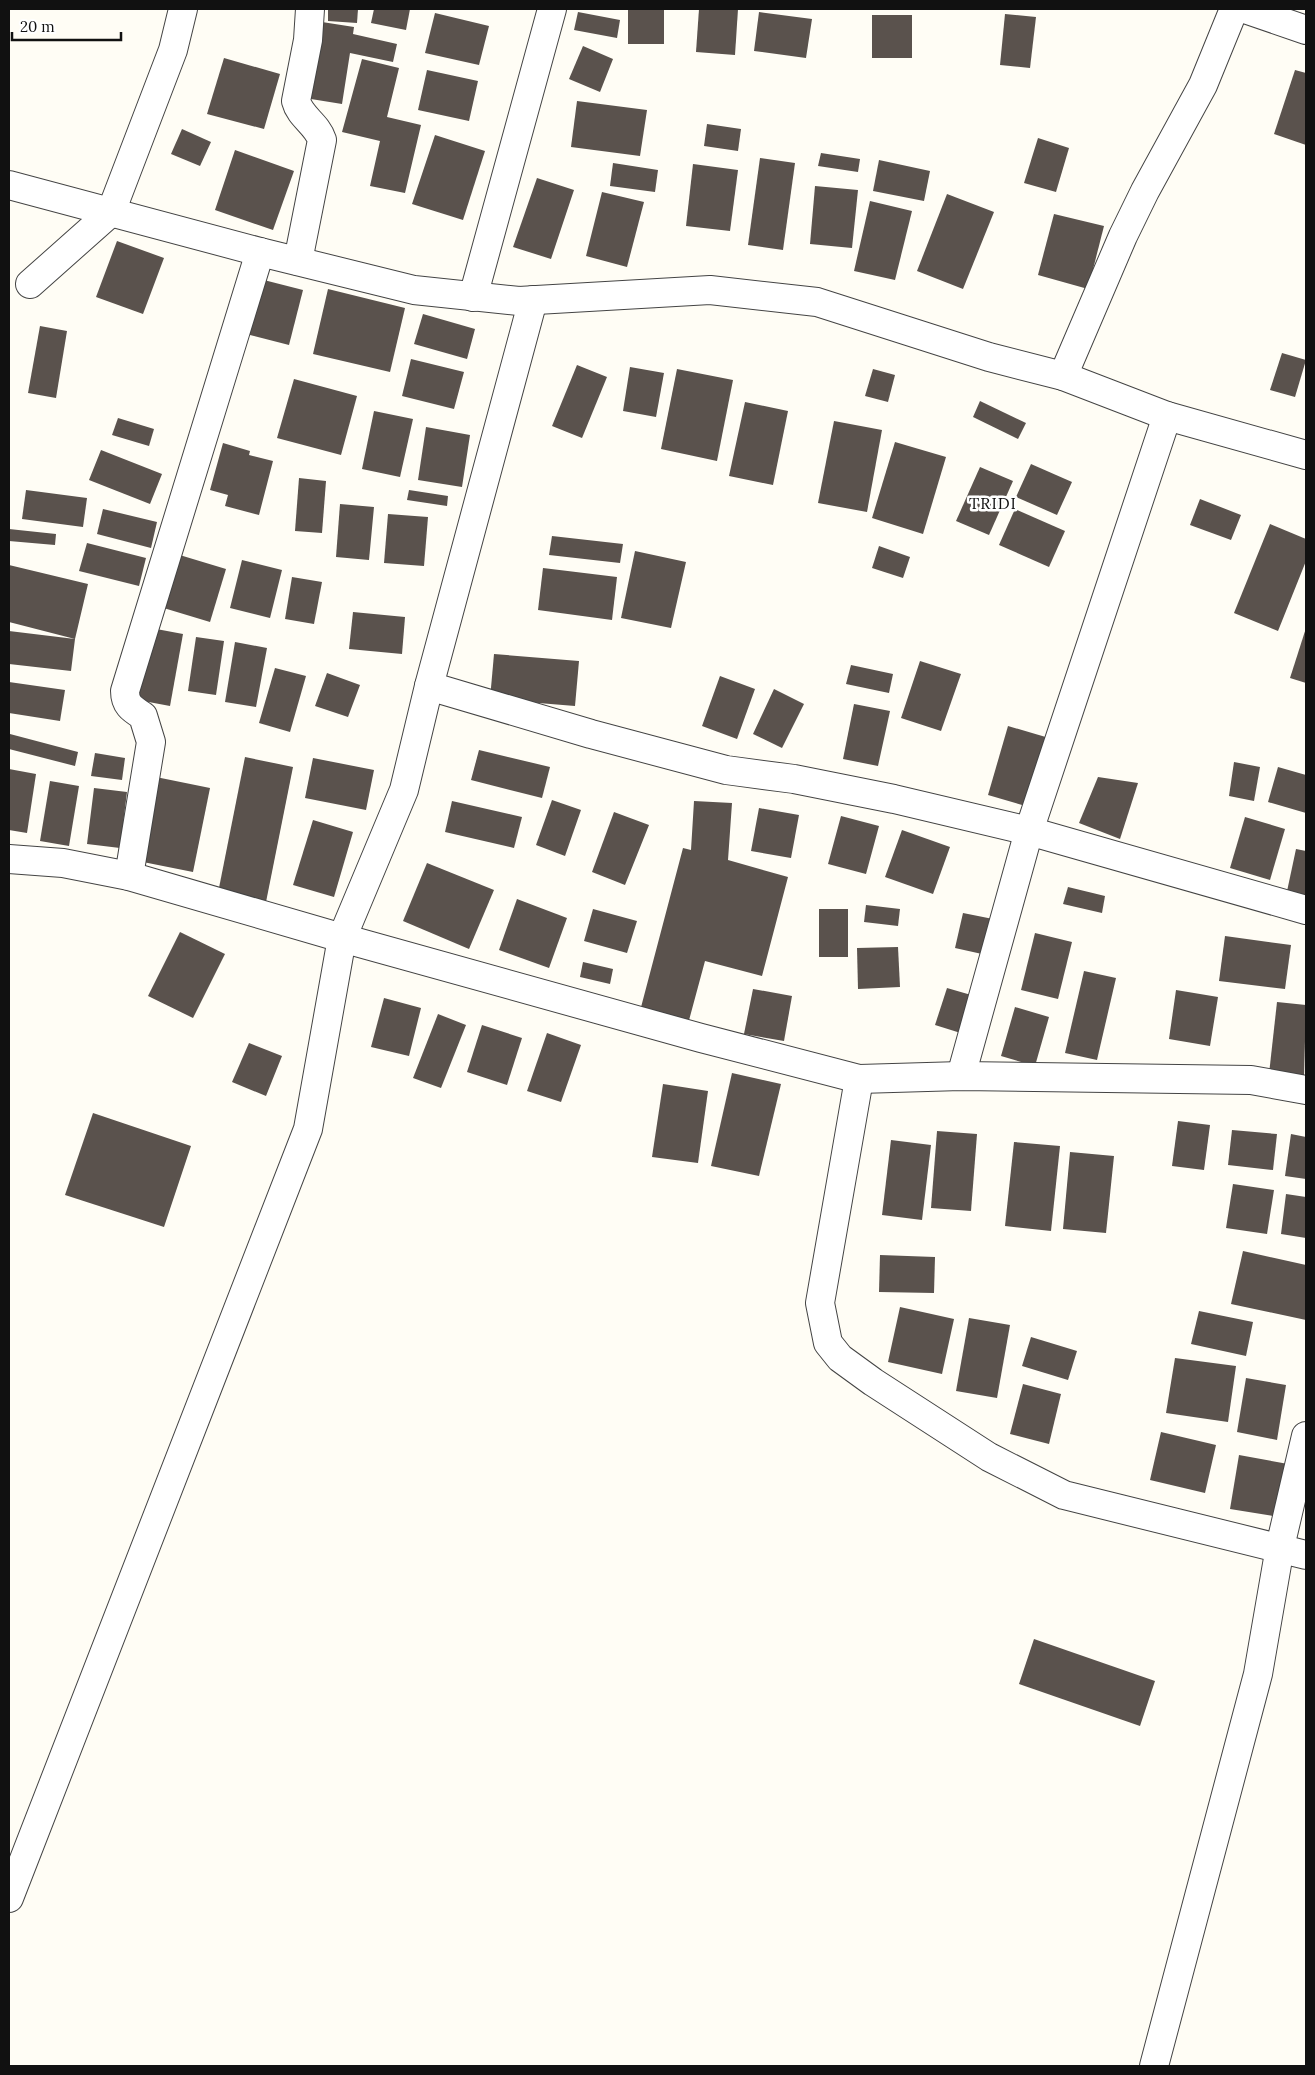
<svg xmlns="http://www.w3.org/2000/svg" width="1315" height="2075" font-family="Lora,serif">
  <rect width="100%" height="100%" fill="#fffdf5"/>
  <g fill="#5a524d">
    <path d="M328,9H358L357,23L328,21Z"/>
    <path d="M374,9H410L406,30L371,23Z"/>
    <rect x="628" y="9" width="36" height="35"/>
    <path d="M699,9H738L735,55L696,52Z"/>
    <path d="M578,12L620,20L617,38L574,30Z"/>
    <path d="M759,12L812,19L806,58L754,51Z"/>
    <path d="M435,13L489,26L479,65L425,53Z"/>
    <path d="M1005,14L1036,17L1030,68L1000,65Z"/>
    <rect x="872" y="15" width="40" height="43"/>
    <path d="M322,22L354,27L353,34L397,44L393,62L350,53L342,104L311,99Z"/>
    <path d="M583,46L613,59L600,92L569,79Z"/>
    <path d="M224,58L280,74L264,129L207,114Z"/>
    <path d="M362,59L399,68L387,117L421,125L405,193L370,186L380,141L342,132Z"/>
    <path d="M427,70L478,81L469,121L418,110Z"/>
    <path d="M1295,70L1306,73V145L1274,134Z"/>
    <path d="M577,101L647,110L640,156L571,147Z"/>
    <path d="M707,124L741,129L738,151L704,146Z"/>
    <path d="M182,129L211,142L200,166L171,154Z"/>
    <path d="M435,135L485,151L463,220L412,204Z"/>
    <path d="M1038,138L1069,148L1056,192L1024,183Z"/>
    <path d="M235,150L294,171L273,230L215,210Z"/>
    <path d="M821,153L860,159L858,172L818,166Z"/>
    <path d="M760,158L795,163L783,250L748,245Z"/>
    <path d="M879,160L930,171L924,201L873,191Z"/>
    <path d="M613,163L658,170L655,192L610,186Z"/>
    <path d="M693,164L738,170L730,231L686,226Z"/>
    <path d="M537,178L574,190L551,259L513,247Z"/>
    <path d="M815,186L858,190L852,248L810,244Z"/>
    <path d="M602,192L644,202L627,267L586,256Z"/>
    <path d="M947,194L994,212L963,289L917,271Z"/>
    <path d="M870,201L912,211L895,280L854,271Z"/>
    <path d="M1054,214L1104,226L1088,289L1038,275Z"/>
    <path d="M117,241L164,258L143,314L96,297Z"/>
    <path d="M256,278L303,290L289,345L242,333Z"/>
    <path d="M328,289L405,308L390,372L313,354Z"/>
    <path d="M423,314L475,329L467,359L414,344Z"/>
    <path d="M40,326L67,331L56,398L28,393Z"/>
    <path d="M1282,353L1306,360L1295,397L1270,390Z"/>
    <path d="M411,359L464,372L454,409L402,396Z"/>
    <path d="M577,365L607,377L582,438L552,426Z"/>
    <path d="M630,367L664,373L656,417L623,411Z"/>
    <path d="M677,369L733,380L717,461L661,449Z"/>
    <path d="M873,369L895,375L888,402L865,396Z"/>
    <path d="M294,379L357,396L341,455L277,438Z"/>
    <path d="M980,401L1026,423L1018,439L973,417Z"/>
    <path d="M745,402L788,411L773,485L729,476Z"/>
    <path d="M374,411L413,419L400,477L362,469Z"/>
    <path d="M118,418L154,429L149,446L112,435Z"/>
    <path d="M834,421L882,430L867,512L818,503Z"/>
    <path d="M426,427L470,435L462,487L418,480Z"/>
    <path d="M895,442L946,457L923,534L872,518Z"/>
    <path d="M223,443L250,451L249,455L273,461L259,515L225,506L228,495L210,490Z"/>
    <path d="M101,450L162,474L150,504L89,480Z"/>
    <path d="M1031,464L1072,482L1057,515L1016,497Z"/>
    <path d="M980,467L1013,481L989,535L956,521Z"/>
    <path d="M299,478L326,481L322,533L295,531Z"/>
    <path d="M26,490L87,498L83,527L22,519Z"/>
    <path d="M409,490L448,496L447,506L407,500Z"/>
    <path d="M1200,499L1241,515L1231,540L1190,525Z"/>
    <path d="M340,504L374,507L369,560L336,557Z"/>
    <path d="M103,509L157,522L151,548L97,534Z"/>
    <path d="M1015,509L1065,531L1049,567L999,545Z"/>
    <path d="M388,514L428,517L424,566L384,563Z"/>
    <path d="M1270,524L1306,539V561L1278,631L1234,613Z"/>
    <path d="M9,529L56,534L55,545L9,541Z"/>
    <path d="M552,536L623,544L620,563L549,555Z"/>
    <path d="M87,543L146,558L139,586L79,571Z"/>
    <path d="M879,546L910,557L903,578L872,568Z"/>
    <path d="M635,551L686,562L671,628L621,618Z"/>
    <path d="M173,553L226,569L210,622L157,606Z"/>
    <path d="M242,560L282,570L270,618L230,608Z"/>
    <path d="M9,565L88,584L75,639L71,671L9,664V631L75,639L9,622Z"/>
    <path d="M543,568L617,577L612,620L538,610Z"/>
    <path d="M292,577L322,582L314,624L285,619Z"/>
    <path d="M353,612L405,617L402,654L349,649Z"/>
    <path d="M151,628L183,634L170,706L138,700Z"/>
    <path d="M1306,628V683L1290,678Z"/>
    <path d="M196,637L224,641L216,695L188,691Z"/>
    <path d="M235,642L267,648L256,707L225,702Z"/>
    <path d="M494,654L579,661L575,706L490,699Z"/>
    <path d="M920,661L961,674L941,731L901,718Z"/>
    <path d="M851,665L893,674L889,693L846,684Z"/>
    <path d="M275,668L306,676L290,732L259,723Z"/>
    <path d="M327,673L360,685L348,717L315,706Z"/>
    <path d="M720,676L755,689L737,739L702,726Z"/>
    <path d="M9,682L65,690L60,721L9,713Z"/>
    <path d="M774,689L804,704L782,748L753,734Z"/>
    <path d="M854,704L890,711L878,766L843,759Z"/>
    <path d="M1008,726L1049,738L1029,807L988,795Z"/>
    <path d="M10,734L78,752L75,766L9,749Z"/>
    <path d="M479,750L550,767L542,798L471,780Z"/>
    <path d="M95,753L125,758L122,780L91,776Z"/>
    <path d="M245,757L293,767L265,907L217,898Z"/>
    <path d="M313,758L374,770L366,810L305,798Z"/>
    <path d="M1234,762L1260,767L1254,801L1229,796Z"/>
    <path d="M1278,767L1306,775V813L1268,802Z"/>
    <path d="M9,769L36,774L27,833L9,830Z"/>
    <path d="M151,776L210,788L193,872L133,860Z"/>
    <path d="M1098,777L1138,783L1120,839L1079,823Z"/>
    <path d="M50,781L79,786L69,846L40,841Z"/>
    <path d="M94,788L127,792L120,848L87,844Z"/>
    <path d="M552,800L581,810L565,856L536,845Z"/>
    <path d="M452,801L522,817L514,848L445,832Z"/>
    <path d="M694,801L732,803L728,860L788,877L762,976L705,961L688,1024L640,1011L683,848L691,850Z"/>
    <path d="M759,808L799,815L791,858L751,851Z"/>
    <path d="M614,812L649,825L625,885L592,872Z"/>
    <path d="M841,816L879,826L866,874L828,864Z"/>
    <path d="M1245,817L1285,829L1270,880L1230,868Z"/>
    <path d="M313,820L353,832L334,897L293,885Z"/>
    <path d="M902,830L950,847L933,894L885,877Z"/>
    <path d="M1296,849L1306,851V900L1286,896Z"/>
    <path d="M427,863L494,890L469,949L403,921Z"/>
    <path d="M1068,887L1105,896L1102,913L1063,904Z"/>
    <path d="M517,899L567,918L549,968L499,950Z"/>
    <path d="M866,905L900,909L898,926L864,922Z"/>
    <path d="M593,909L637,921L627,953L584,941Z"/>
    <rect x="819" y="909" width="29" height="48"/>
    <path d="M963,913L998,920L991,956L955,948Z"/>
    <path d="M180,932L225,954L193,1018L148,996Z"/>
    <path d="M1035,933L1072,942L1058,999L1021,990Z"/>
    <path d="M1225,936L1291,945L1285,989L1219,981Z"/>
    <path d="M898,947L900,987L858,989L857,948Z"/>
    <path d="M583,962L613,969L610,984L580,977Z"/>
    <path d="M1084,971L1116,978L1097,1060L1065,1053Z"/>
    <path d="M947,988L978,997L967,1035L935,1025Z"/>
    <path d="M753,989L792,996L784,1041L744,1034Z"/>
    <path d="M1176,990L1218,997L1210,1046L1169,1039Z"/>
    <path d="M384,998L421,1008L409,1056L371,1047Z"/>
    <path d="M1277,1002L1306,1005L1304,1078L1269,1074Z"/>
    <path d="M1015,1007L1049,1017L1035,1066L1001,1056Z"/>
    <path d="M438,1014L466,1025L441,1088L413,1078Z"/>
    <path d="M482,1025L522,1038L507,1085L467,1072Z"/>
    <path d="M547,1033L581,1045L561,1102L527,1091Z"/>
    <path d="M249,1043L282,1056L266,1096L232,1082Z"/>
    <path d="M732,1073L781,1084L759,1176L711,1166Z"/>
    <path d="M663,1084L708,1091L698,1163L652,1157Z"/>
    <path d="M93,1113L191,1146L164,1227L65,1195Z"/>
    <path d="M1178,1121L1210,1125L1204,1170L1172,1166Z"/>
    <path d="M1232,1130L1277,1134L1273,1170L1228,1165Z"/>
    <path d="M937,1131L977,1134L971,1211L931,1208Z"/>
    <path d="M1291,1134L1306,1137V1179L1285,1176Z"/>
    <path d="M891,1140L931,1145L922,1220L882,1215Z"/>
    <path d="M1014,1142L1060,1146L1051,1231L1005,1226Z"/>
    <path d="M1070,1152L1114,1156L1106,1233L1063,1229Z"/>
    <path d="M1233,1184L1274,1190L1267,1234L1226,1228Z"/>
    <path d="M1286,1194L1306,1197V1238L1281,1234Z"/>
    <path d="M1243,1251L1306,1265V1320L1231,1304Z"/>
    <path d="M880,1255L935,1257L934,1293L879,1292Z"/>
    <path d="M900,1307L954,1319L942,1374L888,1362Z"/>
    <path d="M1199,1311L1253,1322L1246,1356L1191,1344Z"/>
    <path d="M969,1318L1010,1325L997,1398L956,1391Z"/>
    <path d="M1031,1337L1077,1351L1068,1380L1022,1366Z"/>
    <path d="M1175,1358L1236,1366L1228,1422L1166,1413Z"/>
    <path d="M1246,1378L1286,1385L1277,1440L1237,1432Z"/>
    <path d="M1023,1384L1061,1394L1049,1444L1010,1434Z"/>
    <path d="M1161,1432L1216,1445L1205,1493L1150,1480Z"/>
    <path d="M1239,1455L1288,1464L1279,1517L1230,1509Z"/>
    <path d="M1034,1639L1155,1681L1140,1726L1019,1684Z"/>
  </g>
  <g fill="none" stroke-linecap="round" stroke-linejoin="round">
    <defs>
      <g id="minor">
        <path d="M1245,9L1306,30"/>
        <path d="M9,185L260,252L414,290L519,301L710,290L817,302L989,357L1063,376L1167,416L1306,455"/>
        <path d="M298,261L322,140C317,124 300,117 296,101L308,40L310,9"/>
        <path d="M30,284L111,212L173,50L183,9"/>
        <path d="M473,297L552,9"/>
        <path d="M1063,376L1123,236L1145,191L1203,85L1234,9"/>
        <path d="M429,686L591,734L726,770L794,779L894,799L1029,831L1306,910"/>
        <path d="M9,859L63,863L129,876L342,938L701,1038L859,1079L961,1076L1251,1080L1306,1090"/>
        <path d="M129,876L151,742L143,716C132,709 125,705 125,691L260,252"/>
        <path d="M961,1076L1029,831L1167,416"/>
        <path d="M859,1079L820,1303L828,1343L840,1358L873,1382L989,1457L1064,1495L1306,1555"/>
        <path d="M9,1898L308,1129L342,938L404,790L429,686L533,300"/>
        <path d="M1154,2066L1258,1674L1280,1547L1306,1436"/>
      </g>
    </defs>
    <use href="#minor" stroke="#444" stroke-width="30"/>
    <use href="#minor" stroke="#fff" stroke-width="28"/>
  </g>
  <g text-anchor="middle" stroke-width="5" stroke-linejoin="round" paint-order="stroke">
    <g font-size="16" letter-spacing="1" fill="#111" stroke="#fff">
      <text x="993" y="509">TRIDI</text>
    </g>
  </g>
  <rect width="1315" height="2075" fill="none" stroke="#111111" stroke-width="20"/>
  <path d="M12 32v8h109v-8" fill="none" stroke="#111111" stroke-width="2.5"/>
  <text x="20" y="32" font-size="15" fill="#111111" stroke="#ffffff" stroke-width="4" paint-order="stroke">20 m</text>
</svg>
